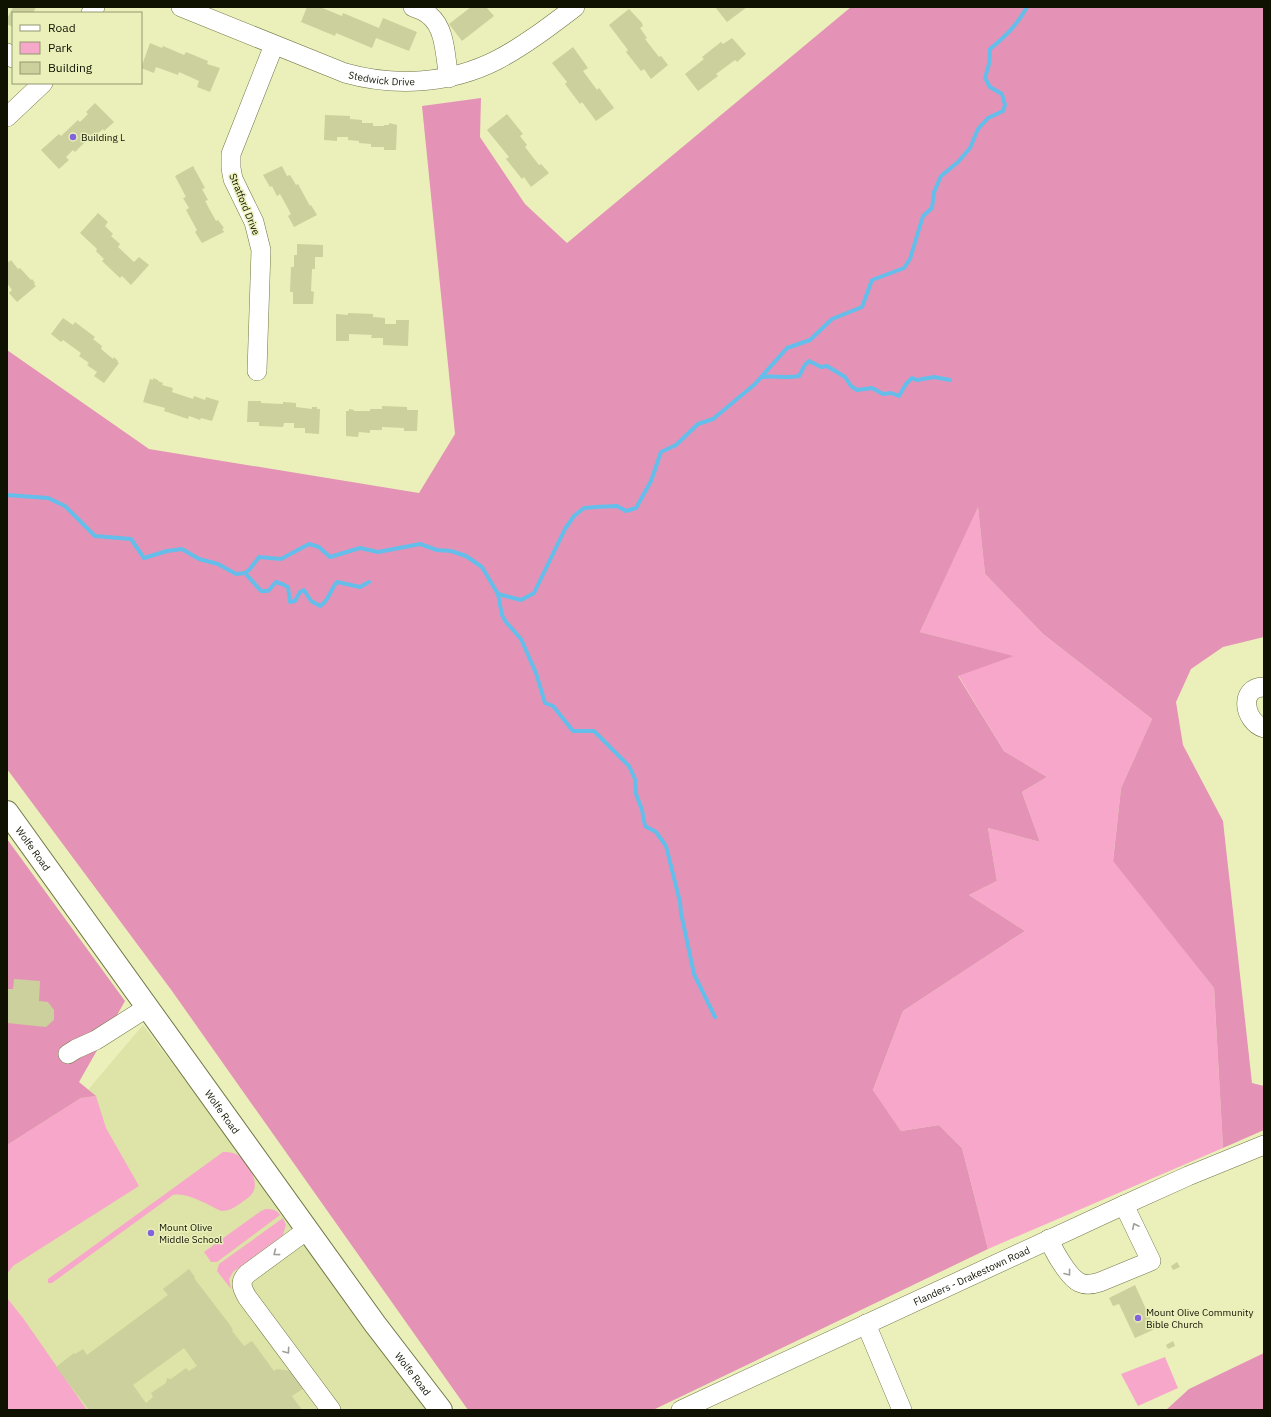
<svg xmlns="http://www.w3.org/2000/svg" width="1271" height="1417" font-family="'IBM Plex Sans',sans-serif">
  <rect width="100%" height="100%" fill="#ebf0bb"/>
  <path fill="#dee4a7" d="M143,1025L243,1157L274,1205L316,1262L362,1320L429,1410H7V1145L81,1098Z"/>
  <g fill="#f7a8ca">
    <path d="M978,506L985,574L1043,634L1152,719L1121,788L1113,860L1214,988L1223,1148L988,1249L962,1148L939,1125L901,1131L873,1090L903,1011L1025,931L969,895L997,881L988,828L1040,842L1022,792L1047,777L1004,751L958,675L1013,656L920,632Z"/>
    <path d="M96,1096L106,1128L139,1186L13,1266L7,1274V1145L81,1098Z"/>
    <path d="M223,1152C228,1152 233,1152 238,1155C247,1162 258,1178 254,1190C252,1196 246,1199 241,1203C234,1208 229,1211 221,1211C208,1205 187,1192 173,1195L52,1283H48V1279Z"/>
    <path d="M266,1209C273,1209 277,1210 280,1215L217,1262H211L204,1252L261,1211Z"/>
    <path d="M283,1218L286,1225L283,1235L233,1272L229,1279L231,1289L217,1271L219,1264Z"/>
    <path d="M7,1298L23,1318L87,1410H7Z"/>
    <path d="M1165,1357L1178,1388L1138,1406L1121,1374Z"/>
  </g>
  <g fill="#e493b6">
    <path d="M851,7H1264V637L1223,647L1191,669L1176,702L1183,745L1223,821L1252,1083L1264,1086V1130L1223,1148L1214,988L1113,861L1121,788L1152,719L1043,634L985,574L978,507L920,632L1014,656L958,676L1004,751L1047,777L1022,792L1040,842L988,828L997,881L969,895L1025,931L903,1011L873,1090L901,1131L939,1125L962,1148L988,1249L653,1410H468L172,991L7,769V350L149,449L419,493L455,434L422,106L481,98L480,137L525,204L567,243Z"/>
    <path d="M7,839L125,1001L79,1082L96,1096L81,1098L7,1145Z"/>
    <path d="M1264,1353V1410H1166L1189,1389Z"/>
  </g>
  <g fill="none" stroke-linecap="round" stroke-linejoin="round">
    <g stroke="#65beea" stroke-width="4">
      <path d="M762,377C774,375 786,379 799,376L805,365L809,361L821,367L827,366L845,377L851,386L857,390L872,388L883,394L891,393L899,396L906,384L912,378L917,380L934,377L950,380"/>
      <path d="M7,495L48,498L65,506L95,536L131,539L144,558L167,551L182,549L199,559L218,564L236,574L245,573L250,569L259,557L281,559L309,544L319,547L330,557L360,548L378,552L420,544L437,550L451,551L466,556L482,567L498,594L521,600L534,593L565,529L574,516L584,508L596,507L617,506L626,511L636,508L651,481L661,452L676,445L698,424L713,419L755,384L787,348L810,340L832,319L862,307L872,280L904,268L910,259L923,216L932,208L934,192L941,176L958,162L970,148L978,129L988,118L1003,111L1005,105L1002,94L990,87L985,78L989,64L990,49C1006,36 1017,25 1027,7"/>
      <path d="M245,573L261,591H268L276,582L282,584L288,587L290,602L295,601L300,592L304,590L311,601L320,606C329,601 330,590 337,582L360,587L369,582"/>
      <path d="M498,594L502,615L506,622L521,639L536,673L545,703L553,706L573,731H594L629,766L635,779L636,794L642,810L645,826L656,832L666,846L680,902L681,913L694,974L715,1017"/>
    </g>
  </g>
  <g fill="#cbd09c" fill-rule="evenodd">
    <path d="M13,7H36L33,13H13V27L7,24V19Z"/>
    <path d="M307,7H320L342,16L343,13L379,28L383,18L417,32L409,51L376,38L372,48L336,33L335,36L301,22Z"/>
    <path d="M471,7H486L494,16L462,41L449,24Z"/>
    <path d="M715,7H747L727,22Z"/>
    <path d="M629,9L642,23L643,26L640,28L647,38L645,39L659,57L661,56L668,65L651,79L644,69L641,71L626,52L628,50L609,25Z"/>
    <path d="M732,38L746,54L737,62L735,60L716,74L718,76L698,91L685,74L704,59L702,57L721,42L723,44Z"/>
    <path d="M150,43L162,48L163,46L184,55L186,52L208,61L207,64L220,68L210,92L197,87L199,81L179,72L178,75L156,67L154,73L141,68Z"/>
    <path d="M573,47L588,68L583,71L597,90L599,88L614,108L596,121L582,102L580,104L565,84L567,82L552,63Z"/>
    <path d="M95,103L114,122L104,131L103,129L94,137L92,135L75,152L73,150L66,157L69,160L59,169L41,150L59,134L61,136L78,120L80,122L88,114L86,112Z"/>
    <path d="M507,114L523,134L520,136L527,145L525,147L539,165L541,164L549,173L531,187L524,177L522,179L506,159L509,157L487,130Z"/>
    <path d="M325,115L350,116V119L362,120V123H373V126H384V125H389V123L397,125L396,150H384V147H371V144L359,143V141L348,140V137H337V141L324,140Z"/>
    <path d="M193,166L205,188L202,189L208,200L205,201L216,221L218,220L224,228L222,229L224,232L202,243L195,232L197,230L186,210L189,208L183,198L186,197L175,176Z"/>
    <path d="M282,166L287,176L290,175L296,185L298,184L310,206L311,205L317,215L294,227L288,216L291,214L280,194L277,196L272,186L270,187L263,175Z"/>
    <path d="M98,213L108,222L105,226L113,234L111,236L120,244L118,247L134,262L139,257L149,265L131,285L122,276L120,278L102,261L104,259L96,251L97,249L80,233Z"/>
    <path d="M297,244L323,245V257H315V269H312L311,291L314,292L313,304H293V292H290L291,267H294V255H297Z"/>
    <path d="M7,260L9,262L11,260L18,269L20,268L31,280L32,279L35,283L34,284L36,286L17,302L9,293L12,290L7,283Z"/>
    <path d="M348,313L373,314V317L385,318V324H396V320H409L408,346L383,345V338H371L372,335L349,334V341H336V314L348,315Z"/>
    <path d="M63,318L73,325L75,322L95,337L93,339L102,346L101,349L113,359L114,357L118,361L117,362L119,363L104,383L94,376L97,372L87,365L89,363L79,356L81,353L63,340L61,342L51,334Z"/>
    <path d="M153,378L158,380V381L163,383L162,385L173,388L172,392L193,399L194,396L205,400L206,397L219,401L212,421L201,418L200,420L189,416L188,419L164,411L165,408L143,402L150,379L153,380Z"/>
    <path d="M248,401H261V403L283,404V402L296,403V407L312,409V407H317V409H320L319,434L305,433V428H294V423H284L283,427L259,426V422H247Z"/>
    <path d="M382,406L407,407V410H418L417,431H404V428L382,427V430H370V433L359,432L358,437L346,436V411H349V409L354,410V411H370V409H382Z"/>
    <path d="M14,979L40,981L39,1001L48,1002L54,1010V1020L46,1027L7,1023V989H13Z"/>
    <path d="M1177,1262L1180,1267L1173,1270L1171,1266Z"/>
    <path d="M189,1269L195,1277L194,1278L230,1325L233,1330L232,1331L244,1346L252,1341L274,1371L277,1369L292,1371L304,1388L292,1396L302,1410H89L56,1367L74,1353L75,1354L83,1349L87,1355L168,1295L163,1289ZM184,1348L197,1366L189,1371L186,1368L171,1379L167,1378L166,1383L151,1393L153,1397L146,1403L133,1385Z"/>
    <path d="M1135,1285L1155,1329L1135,1338L1119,1304L1113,1306L1109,1298Z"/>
    <path d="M1173,1341L1175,1346L1168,1349L1166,1345Z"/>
  </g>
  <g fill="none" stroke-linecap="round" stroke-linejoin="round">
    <defs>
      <g id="minor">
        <path id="s1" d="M181,7L345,73C395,87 450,84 497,60C524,46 550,26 575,7"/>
        <path d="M413,7C419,9 425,11 430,16C446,29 445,58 449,78"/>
        <path d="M91,13L95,7"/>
        <path d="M7,53L13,58"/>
        <path d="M7,117L43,83"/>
        <path d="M257,371L261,250L254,222L233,179L231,168V154L274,45"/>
        <path d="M1264,687C1238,687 1244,722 1264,728"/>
        <path d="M68,1054L76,1049L96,1040L148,1007"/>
        <path d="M307,1230L247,1274C239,1282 242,1288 247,1297L331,1410"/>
        <path d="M1049,1239C1053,1250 1058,1258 1065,1268C1075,1282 1082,1288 1100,1282L1151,1261L1124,1205"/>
        <path d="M866,1324L902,1410"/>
        <path id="s2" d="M681,1410L1124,1205L1188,1176L1264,1145"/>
      </g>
      <g id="major">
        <path id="s3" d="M7,812L375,1324L441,1410"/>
      </g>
    </defs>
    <use href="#minor" stroke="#727645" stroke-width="20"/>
    <use href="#major" stroke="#727645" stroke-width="24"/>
    <use href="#minor" stroke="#fff" stroke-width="19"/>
    <use href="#major" stroke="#fff" stroke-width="22"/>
  </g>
  <defs><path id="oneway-chevron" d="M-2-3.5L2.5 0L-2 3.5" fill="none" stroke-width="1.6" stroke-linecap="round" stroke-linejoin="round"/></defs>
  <g stroke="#9fa099">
    <use href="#oneway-chevron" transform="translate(1135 1226) rotate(-116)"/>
    <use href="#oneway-chevron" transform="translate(276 1253) rotate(143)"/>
    <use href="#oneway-chevron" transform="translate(1068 1273) rotate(53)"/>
    <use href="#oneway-chevron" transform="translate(287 1351) rotate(54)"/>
  </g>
  <g fill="#8362dd" stroke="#ebf0bb" stroke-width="1.5">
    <circle cx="73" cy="137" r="4"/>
    <circle cx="151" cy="1233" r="4"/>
    <circle cx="1138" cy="1318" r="4"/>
  </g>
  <g text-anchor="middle" stroke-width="3" stroke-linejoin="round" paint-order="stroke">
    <g font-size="10" fill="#101201" stroke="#ebf0bb">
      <text dy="4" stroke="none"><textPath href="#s1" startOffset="214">Stedwick Drive</textPath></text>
      <text transform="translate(245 204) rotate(68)" y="4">Stratford Drive</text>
      <text dy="4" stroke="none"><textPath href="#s3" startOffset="45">Wolfe Road</textPath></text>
      <text dy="4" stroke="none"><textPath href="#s3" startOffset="369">Wolfe Road</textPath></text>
      <text dy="4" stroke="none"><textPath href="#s2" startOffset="320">Flanders - Drakestown Road</textPath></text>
      <text dy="4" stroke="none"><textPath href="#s3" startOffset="693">Wolfe Road</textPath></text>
    </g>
    <g font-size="10" fill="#101201" stroke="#ebf0bb" text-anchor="start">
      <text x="81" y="141">Building L</text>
      <text x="159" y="1231">Mount Olive<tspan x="159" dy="12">Middle School</tspan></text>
      <text x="1146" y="1316">Mount Olive Community<tspan x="1146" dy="12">Bible Church</tspan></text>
    </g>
  </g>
  <rect width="1271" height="1417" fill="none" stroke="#101201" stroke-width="16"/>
  <rect x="12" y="12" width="130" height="72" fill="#ebf0bb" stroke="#939771"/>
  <rect x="20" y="25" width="20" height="6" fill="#ffffff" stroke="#939771"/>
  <text x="48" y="32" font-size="12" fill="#101201">Road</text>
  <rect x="20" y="42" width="20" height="12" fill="#f7a8ca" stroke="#939771"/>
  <text x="48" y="52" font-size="12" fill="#101201">Park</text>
  <rect x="20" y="62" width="20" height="12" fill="#cbd09c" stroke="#939771"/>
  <text x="48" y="72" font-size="12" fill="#101201">Building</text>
</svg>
